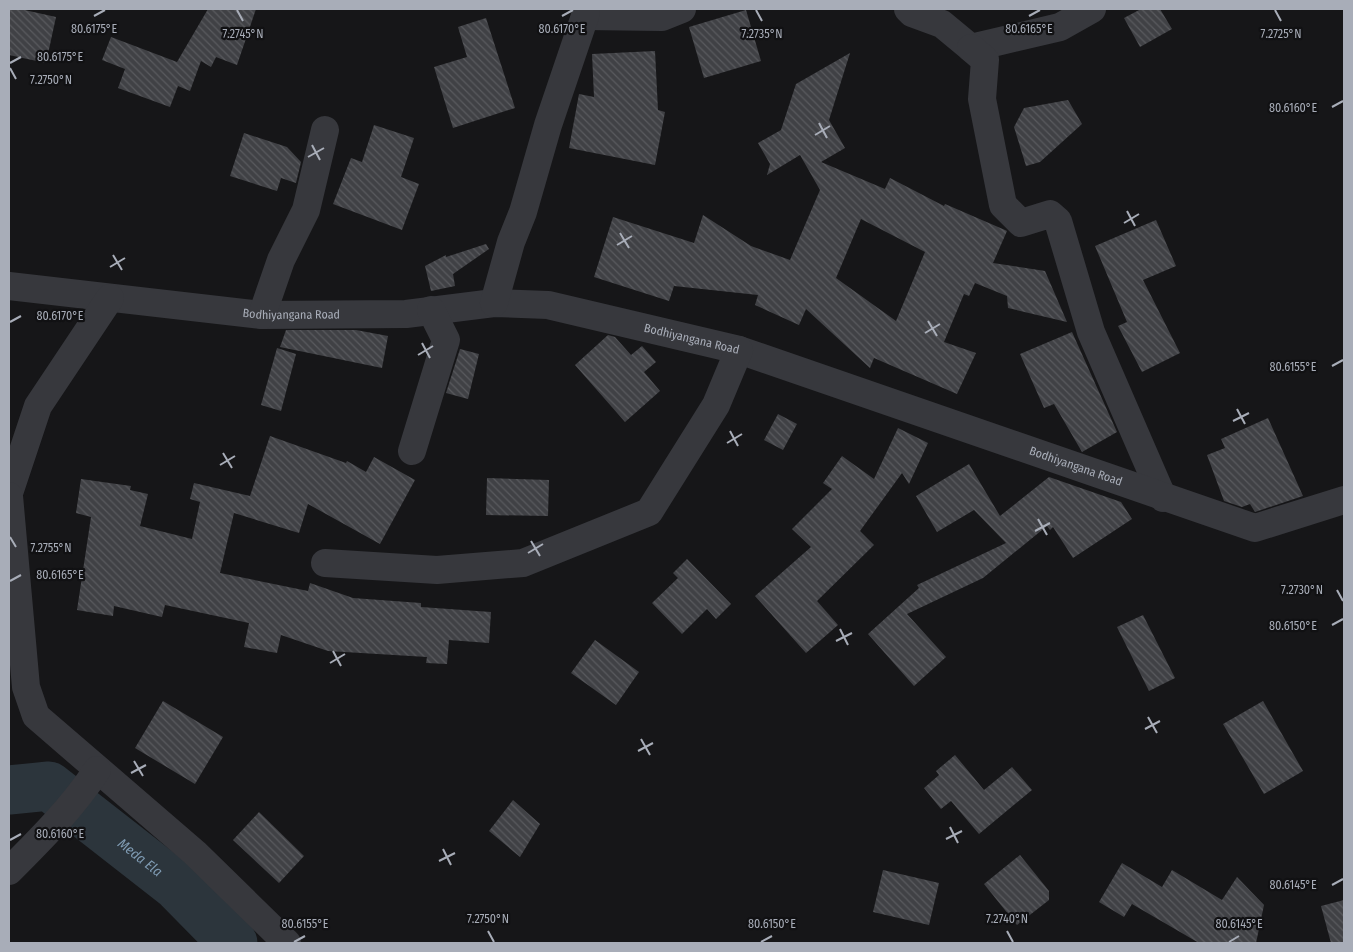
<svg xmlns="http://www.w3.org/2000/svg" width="1353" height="952" font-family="'Fira Sans Condensed',sans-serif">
  <defs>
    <pattern id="building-back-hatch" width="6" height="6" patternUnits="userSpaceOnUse" patternTransform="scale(1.25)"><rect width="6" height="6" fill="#404145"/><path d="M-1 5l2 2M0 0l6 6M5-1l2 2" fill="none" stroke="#595a5e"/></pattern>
  </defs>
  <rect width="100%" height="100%" fill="#161618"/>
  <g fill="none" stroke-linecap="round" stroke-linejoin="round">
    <path stroke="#2c353c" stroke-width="49" id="s1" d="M9,790L49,786L177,886L233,943"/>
  </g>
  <g fill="url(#building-back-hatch)" fill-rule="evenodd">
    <path d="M9,9H20L56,17L46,63L9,55Z"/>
    <path d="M208,9H256L237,65L216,57L211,67L201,61L190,91L178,86L170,107L118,88L125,69L102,60L111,37L177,62Z"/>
    <path d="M1141,9H1160L1172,29L1140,47L1124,18Z"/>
    <path d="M746,10L761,61L704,78L689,27Z"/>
    <path d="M486,18L515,108L453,128L434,67L467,57L458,27Z"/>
    <path d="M655,51L658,110L665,112L655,165L569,148L579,94L594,97L592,54Z"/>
    <path d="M850,53L829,120L845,148L821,162L885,189L890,178L944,206L945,204L1005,230L1007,231L993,263L1045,271L1067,322L1008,308L1007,296L975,283L969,296L964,294L944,342L976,353L957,394L874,358L870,368L806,309L799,325L755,305L758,295L674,286L669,301L594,277L613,217L694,243L703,215L751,246L790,260L820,190L800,155L767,175L770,164L758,143L781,130L796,84ZM861,219L925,252L896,321L836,278Z"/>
    <path d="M1068,100L1082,124L1040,162L1026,166L1014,127L1024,108Z"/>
    <path d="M374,125L414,138L401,177L419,184L402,230L333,204L351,158L362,162Z"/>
    <path d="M244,133L287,147L301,162L296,183L281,178L277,191L230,176Z"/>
    <path d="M1156,220L1176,266L1143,280L1180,353L1142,372L1118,326L1127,322L1095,246Z"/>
    <path d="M486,244L489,249L453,274L455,286L431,291L425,266L446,255V257Z"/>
    <path d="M286,330H356L388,336L382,368L280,347Z"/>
    <path d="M1072,332L1117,432L1082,452L1054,404L1044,408L1020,354Z"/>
    <path d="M608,335L615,337L631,355L642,346L656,362L644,372L660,391L625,422L575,365Z"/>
    <path d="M277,348L296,354L281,411L261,405Z"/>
    <path d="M460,349L479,354L468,399L446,393Z"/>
    <path d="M778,414L797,424L783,450L764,440Z"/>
    <path d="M1268,418L1303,496L1255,512L1250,504L1242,507L1224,501L1207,455L1225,448L1221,439Z"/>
    <path d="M898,428L928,443L909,484L902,473L860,531L874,545L817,601L838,625L806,653L755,596L811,547L792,529L832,489L823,483L842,456L874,479Z"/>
    <path d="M270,436L346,463L347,461L366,472L374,457L415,480L380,544L308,504L299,533L234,513L220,573L308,591L310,583L353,598L421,603V607L491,612L489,643L449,640L447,664L426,663L427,657L328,651L281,635L277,653L244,647L249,623L165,605L162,617L114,606L113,616L77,610L91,517L76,513L81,479L131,486L130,490L148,494L140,526L192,539L200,502L190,499L194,483L250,496Z"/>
    <path d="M969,464L1000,516L1049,477L1121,502L1132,519L1073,558L1053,527L1050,530L1047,526L983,578L907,614L946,657L914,686L868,634L919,588L917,585L1006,543L974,510L937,532L916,496Z"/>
    <path d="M487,478L549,480L548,516L486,515Z"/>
    <path d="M687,559L731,604L716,619L707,609L682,634L652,603L678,578L673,573Z"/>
    <path d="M1143,615L1175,678L1149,691L1117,627Z"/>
    <path d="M595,640L639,672L616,705L571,673Z"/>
    <path d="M163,701L223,737L195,784L135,748Z"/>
    <path d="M1263,701L1303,771L1264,794L1223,724Z"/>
    <path d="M955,755L984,790L1012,767L1032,790L979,834L951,801L941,809L924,788L939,775L936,771Z"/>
    <path d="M513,800L540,824L520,857L489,831Z"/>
    <path d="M259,812L304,856L279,883L233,840Z"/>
    <path d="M1020,855L1049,891V900L1017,925L984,884Z"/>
    <path d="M1122,863L1162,887L1172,870L1222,900L1237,877L1264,905L1256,943H1199L1132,904L1124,917L1099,902Z"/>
    <path d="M883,870L939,883L929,925L873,912Z"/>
    <path d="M1344,900V943H1331L1321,906Z"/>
  </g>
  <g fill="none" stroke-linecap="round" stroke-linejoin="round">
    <g stroke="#37383d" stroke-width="28">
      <path d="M908,9L912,13L942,24L971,48L1060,27L1092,9"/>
      <path d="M585,16L662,17L682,9"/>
      <path d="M971,48L985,60L982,99L1003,205L1021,223L1050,214L1058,221L1091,332L1163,498"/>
      <path id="s2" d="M9,286L262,315L406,314L494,303L548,305L739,350L1255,528L1344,500"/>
      <path d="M494,303L511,242L523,212L548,125L585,16L586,9"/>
      <path d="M262,315L281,260L306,210L325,130"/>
      <path d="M412,451L446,340L431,310"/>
      <path d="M9,493L38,406L110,298"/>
      <path d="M9,496L26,687L36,716L195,853L287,943"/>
      <path d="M325,563L437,570L523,563L649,512L716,405L739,350"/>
      <path d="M9,871C40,840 73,807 97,770"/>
    </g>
  </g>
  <path fill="none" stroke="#a8adb8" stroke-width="2" d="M237,10L243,21M756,10L762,21M1275,10L1281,21M94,16L105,10M562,16L573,10M1029,16L1040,10M10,63L21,57M10,68L16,79M1332,107L1343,101M819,123L827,138M815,135L830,126M312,145L320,160M308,157L324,148M1127,211L1135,226M1124,223L1139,214M620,233L629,248M617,245L632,236M113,255L122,270M110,267L125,258M928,321L937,336M10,322L21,316M925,333L940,324M422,343L430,358M418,355L433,346M1332,366L1343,360M1237,409L1245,424M1233,421L1249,413M730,431L738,446M727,443L742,434M223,453L232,468M220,465L235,456M1038,519L1047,535M1035,531L1050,523M10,537L16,547M531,541L540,556M528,553L543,544M10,581L21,575M1337,590L1343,601M1332,625L1343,619M840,629L848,645M836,641L852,633M333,651L341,666M330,663L345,654M1148,717L1157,733M1145,729L1160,721M641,739L650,755M638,751L653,743M134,761L143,776M131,773L146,765M950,827L958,843M946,839L962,831M10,840L21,834M443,849L451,865M439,861L455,853M1332,885L1343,879M488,931L494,942M1007,931L1013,942M294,942L305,936M761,942L772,936M1229,942L1239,936"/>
  <g text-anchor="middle" stroke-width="4.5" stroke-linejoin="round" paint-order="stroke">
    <g font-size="12" fill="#a8adb8" stroke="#111113">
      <text dy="4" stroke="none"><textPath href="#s2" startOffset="284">Bodhiyangana Road</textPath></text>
      <text dy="4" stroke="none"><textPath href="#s2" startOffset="689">Bodhiyangana Road</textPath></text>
      <text dy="4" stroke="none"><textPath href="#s2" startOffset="1094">Bodhiyangana Road</textPath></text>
    </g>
    <g font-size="14" font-style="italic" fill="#7f9bb3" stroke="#111113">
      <text dy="5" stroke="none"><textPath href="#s1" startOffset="156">Meda Ela</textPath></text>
    </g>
  </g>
  <g font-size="12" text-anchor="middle" fill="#a8adb8" stroke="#111113" stroke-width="4.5" stroke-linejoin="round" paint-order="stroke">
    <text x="94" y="33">80.6175°E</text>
    <text x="562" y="33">80.6170°E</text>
    <text x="1029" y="33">80.6165°E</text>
    <text x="243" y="38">7.2745°N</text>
    <text x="762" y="38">7.2735°N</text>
    <text x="1281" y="38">7.2725°N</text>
    <text x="60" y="61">80.6175°E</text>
    <text x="51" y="84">7.2750°N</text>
    <text x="1293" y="112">80.6160°E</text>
    <text x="60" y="320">80.6170°E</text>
    <text x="1293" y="371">80.6155°E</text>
    <text x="51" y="552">7.2755°N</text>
    <text x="60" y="579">80.6165°E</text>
    <text x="1302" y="594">7.2730°N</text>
    <text x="1293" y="630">80.6150°E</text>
    <text x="60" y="838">80.6160°E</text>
    <text x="1293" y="889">80.6145°E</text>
    <text x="488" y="923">7.2750°N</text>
    <text x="1007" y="923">7.2740°N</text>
    <text x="305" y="928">80.6155°E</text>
    <text x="772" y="928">80.6150°E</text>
    <text x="1239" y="928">80.6145°E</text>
  </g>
  <rect width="1353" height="952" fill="none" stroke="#a8adb8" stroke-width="20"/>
</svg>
